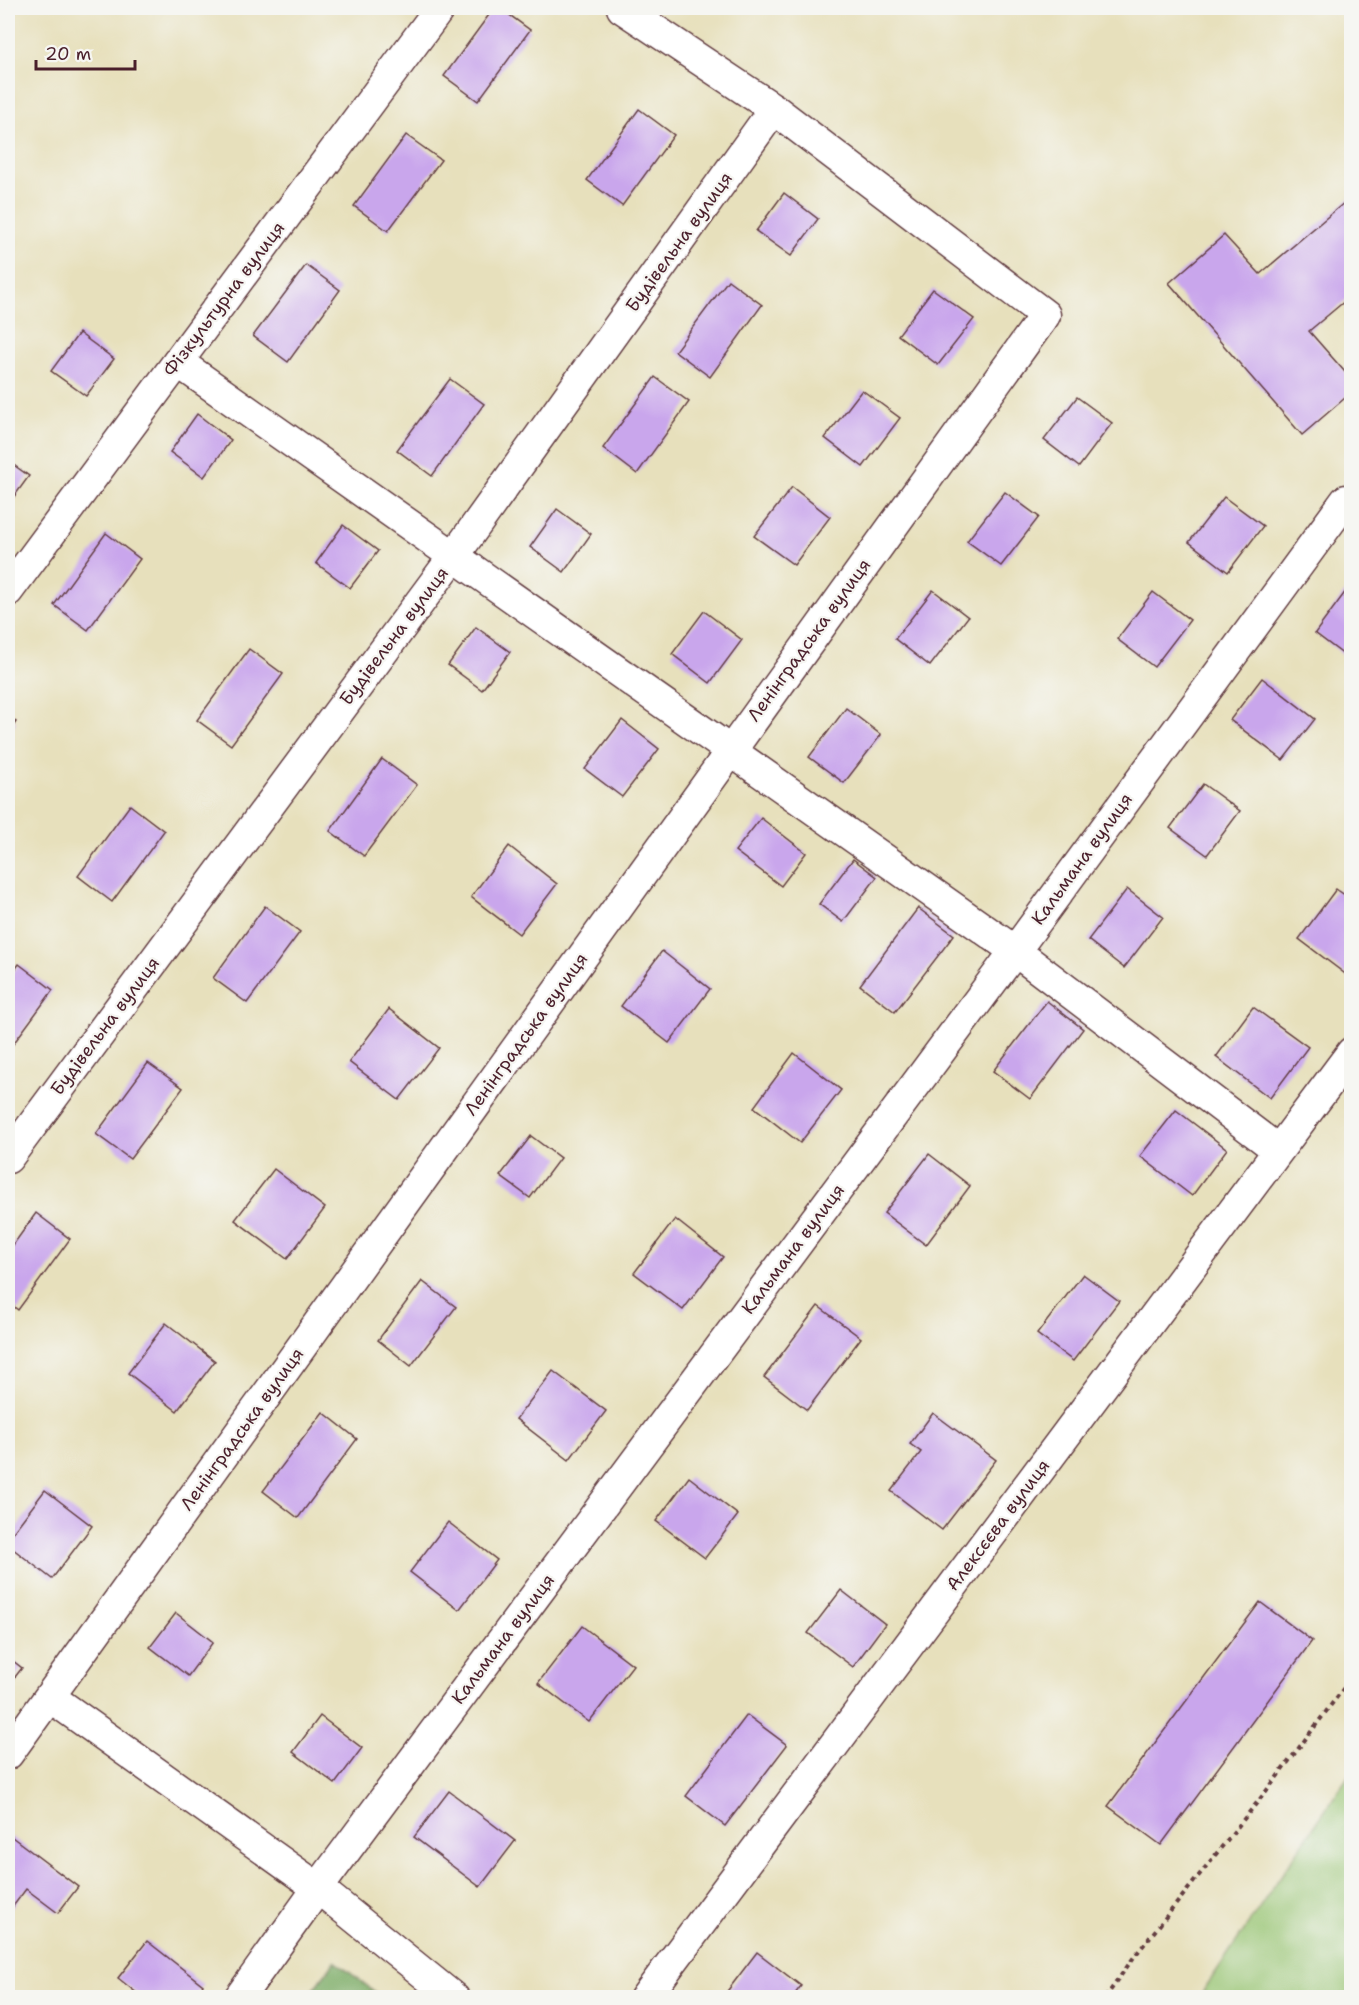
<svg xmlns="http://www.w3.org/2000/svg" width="1359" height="2005" font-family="'Shantell Sans',sans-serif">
  <rect width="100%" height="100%" fill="#f6f6f2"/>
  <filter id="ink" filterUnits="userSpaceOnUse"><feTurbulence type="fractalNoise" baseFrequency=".0167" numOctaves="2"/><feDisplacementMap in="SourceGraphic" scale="12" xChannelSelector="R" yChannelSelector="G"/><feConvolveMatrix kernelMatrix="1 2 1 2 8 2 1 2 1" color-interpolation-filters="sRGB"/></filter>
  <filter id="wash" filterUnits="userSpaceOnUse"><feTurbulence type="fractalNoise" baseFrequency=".008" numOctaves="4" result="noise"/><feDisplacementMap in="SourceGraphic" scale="24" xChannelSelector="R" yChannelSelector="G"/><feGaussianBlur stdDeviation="1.35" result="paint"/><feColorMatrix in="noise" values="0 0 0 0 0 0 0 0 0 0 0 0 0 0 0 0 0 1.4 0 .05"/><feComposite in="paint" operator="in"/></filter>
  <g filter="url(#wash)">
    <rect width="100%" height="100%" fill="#e7e0bc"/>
    <path fill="#97c472" stroke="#70724e" stroke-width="1.5" d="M1351,1772V1997H1199Z"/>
    <path fill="#79aa64" stroke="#626448" stroke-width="1.5" d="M335,1961L379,1995L377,1997H307Z"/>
    <g id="blocks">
      <g fill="#c9a6ec">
        <path d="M494,8H500L530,30L478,101L444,76Z"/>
        <path d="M639,109L674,135L622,206L587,180Z"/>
        <path d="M406,135L441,160L388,231L354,206Z"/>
        <path d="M784,193L818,219L791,256L756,231Z"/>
        <path d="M1352,196V295L1309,331L1352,380V392L1302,435L1169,283L1224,235L1260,274Z"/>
        <path d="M306,265L340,290L288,362L253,336Z"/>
        <path d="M728,280L762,305L710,377L675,351Z"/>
        <path d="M933,289L974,319L938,365L898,335Z"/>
        <path d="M79,333L114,359L86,396L51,371Z"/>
        <path d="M655,377L689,402L637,474L603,448Z"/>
        <path d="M450,379L484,404L432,476L397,450Z"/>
        <path d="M862,390L900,418L863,467L825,438Z"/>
        <path d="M1077,397L1112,423L1079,467L1044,440Z"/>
        <path d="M197,414L231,440L204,477L170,452Z"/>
        <path d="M8,461L29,476L8,505Z"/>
        <path d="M792,487L830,517L794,565L754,536Z"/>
        <path d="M1005,492L1039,517L1001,566L967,541Z"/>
        <path d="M1224,497L1263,526L1228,572L1189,542Z"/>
        <path d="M557,509L591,534L564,572L530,547Z"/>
        <path d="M343,525L378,551L350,588L316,563Z"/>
        <path d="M106,533L140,559L88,630L54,605Z"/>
        <path d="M1349,587L1352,589V661L1315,633Z"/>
        <path d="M933,590L968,617L930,666L895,639Z"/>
        <path d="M1153,592L1190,620L1154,667L1117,639Z"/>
        <path d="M704,611L742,640L710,683L672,654Z"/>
        <path d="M476,627L510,652L482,690L448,665Z"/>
        <path d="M249,649L283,674L231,745L197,720Z"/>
        <path d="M1262,678L1315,719L1283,760L1230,720Z"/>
        <path d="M846,708L881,735L844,783L809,757Z"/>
        <path d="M8,716L16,722L8,734Z"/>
        <path d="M622,720L659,749L622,797L585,769Z"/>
        <path d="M382,759L417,785L364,856L330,831Z"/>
        <path d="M1203,784L1240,811L1207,855L1170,828Z"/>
        <path d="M130,805L164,831L112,902L78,876Z"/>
        <path d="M761,818L806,853L781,886L735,851Z"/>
        <path d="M509,846L557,884L519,934L471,897Z"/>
        <path d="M853,859L877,877L843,922L819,904Z"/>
        <path d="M1127,889L1163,917L1124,968L1088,940Z"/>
        <path d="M1336,889L1352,900V979L1299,939Z"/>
        <path d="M265,906L300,932L247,1003L213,978Z"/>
        <path d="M918,908L954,935L895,1012L860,985Z"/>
        <path d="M662,951L710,989L669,1043L621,1006Z"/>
        <path d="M19,964L53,990L8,1051V979Z"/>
        <path d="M1047,1001L1083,1029L1030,1099L993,1071Z"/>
        <path d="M1253,1007L1308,1047L1270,1098L1216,1057Z"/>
        <path d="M389,1009L439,1048L399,1100L349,1062Z"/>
        <path d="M794,1053L841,1090L800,1143L754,1107Z"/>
        <path d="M148,1063L183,1088L130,1159L96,1134Z"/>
        <path d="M1176,1110L1227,1149L1192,1196L1140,1156Z"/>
        <path d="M531,1136L560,1158L530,1198L500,1176Z"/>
        <path d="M929,1154L970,1186L926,1245L884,1213Z"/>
        <path d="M274,1169L325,1208L287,1259L235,1220Z"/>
        <path d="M36,1213L70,1239L18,1310L8,1302V1252Z"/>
        <path d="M675,1219L723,1257L683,1310L634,1273Z"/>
        <path d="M1083,1274L1119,1301L1073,1361L1037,1334Z"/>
        <path d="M422,1281L456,1307L411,1366L378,1340Z"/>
        <path d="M818,1306L861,1338L807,1410L764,1377Z"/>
        <path d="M166,1323L215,1361L177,1411L128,1373Z"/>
        <path d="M553,1371L606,1411L569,1460L516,1419Z"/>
        <path d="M323,1412L357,1439L298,1518L263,1491Z"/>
        <path d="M933,1413L996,1460L942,1530L891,1491L921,1452L910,1444Z"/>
        <path d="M689,1477L738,1515L705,1558L656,1521Z"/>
        <path d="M45,1490L92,1526L52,1579L8,1545V1539Z"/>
        <path d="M448,1522L497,1560L459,1610L410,1572Z"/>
        <path d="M841,1590L885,1624L853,1667L808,1633Z"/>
        <path d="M1260,1602L1312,1641L1161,1845L1108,1806Z"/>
        <path d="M176,1613L213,1642L188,1676L150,1647Z"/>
        <path d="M582,1626L633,1665L589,1722L538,1683Z"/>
        <path d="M8,1657L22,1668L8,1686Z"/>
        <path d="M747,1715L787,1745L725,1826L686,1796Z"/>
        <path d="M320,1716L362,1748L335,1784L293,1752Z"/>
        <path d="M449,1791L515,1841L480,1887L414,1837Z"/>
        <path d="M12,1837L78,1887L58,1913L26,1889L8,1913V1842Z"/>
        <path d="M147,1941L203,1985L194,1998H143L118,1978Z"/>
        <path d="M757,1952L801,1986L792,1998H729L725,1994Z"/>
      </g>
    </g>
  </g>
  <g filter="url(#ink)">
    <use href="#blocks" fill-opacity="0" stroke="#623c41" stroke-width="1.5"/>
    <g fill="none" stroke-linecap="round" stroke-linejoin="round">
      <defs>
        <g id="minor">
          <path d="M178,362L1015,951L1278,1150"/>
          <path d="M8,591L440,8"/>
          <path d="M8,1158L454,556L774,109"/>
          <path d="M50,1697L318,1888L454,1998"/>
          <path d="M8,1754L1045,315L774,109L622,8"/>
          <path d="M239,1998L318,1888L1015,951L1346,500"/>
          <path d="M645,1998L1352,1052"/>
        </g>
      </defs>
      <use href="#minor" stroke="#623c41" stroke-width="33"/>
      <path stroke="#623c41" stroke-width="4" stroke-dasharray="4.5 4.5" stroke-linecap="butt" d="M1105,1998L1134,1957L1271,1785L1352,1677"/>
      <use href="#minor" stroke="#fff" stroke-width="30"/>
    </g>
  </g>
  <g text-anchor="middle" stroke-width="4.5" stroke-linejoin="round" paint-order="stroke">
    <g font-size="18" fill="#4a1f2b" stroke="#f6f6f2">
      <text transform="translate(679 242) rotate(-54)" y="6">Будівельна вулиця</text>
      <text transform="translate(224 299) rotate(-53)" y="6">Фiзкультурна вулиця</text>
      <text transform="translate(394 636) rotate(-53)" y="6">Будівельна вулиця</text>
      <text transform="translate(809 640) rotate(-54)" y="6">Ленінградська вулиця</text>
      <text transform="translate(1082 859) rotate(-54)" y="6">Кальмана вулиця</text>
      <text transform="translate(105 1026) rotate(-53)" y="6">Будівельна вулиця</text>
      <text transform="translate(526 1034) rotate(-54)" y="6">Ленінградська вулиця</text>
      <text transform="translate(793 1249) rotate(-53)" y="6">Кальмана вулиця</text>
      <text transform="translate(242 1429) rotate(-54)" y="6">Ленінградська вулиця</text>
      <text transform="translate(998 1525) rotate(-53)" y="6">Алексєєва вулиця</text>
      <text transform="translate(503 1639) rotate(-53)" y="6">Кальмана вулиця</text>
    </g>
  </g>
  <rect width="1359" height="2005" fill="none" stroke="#f6f6f2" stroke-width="30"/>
  <path d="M36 60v9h99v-9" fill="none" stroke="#4a1f2b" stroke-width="3"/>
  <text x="45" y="60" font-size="18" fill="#4a1f2b" stroke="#f6f6f2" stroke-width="4.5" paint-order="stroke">20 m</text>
</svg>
